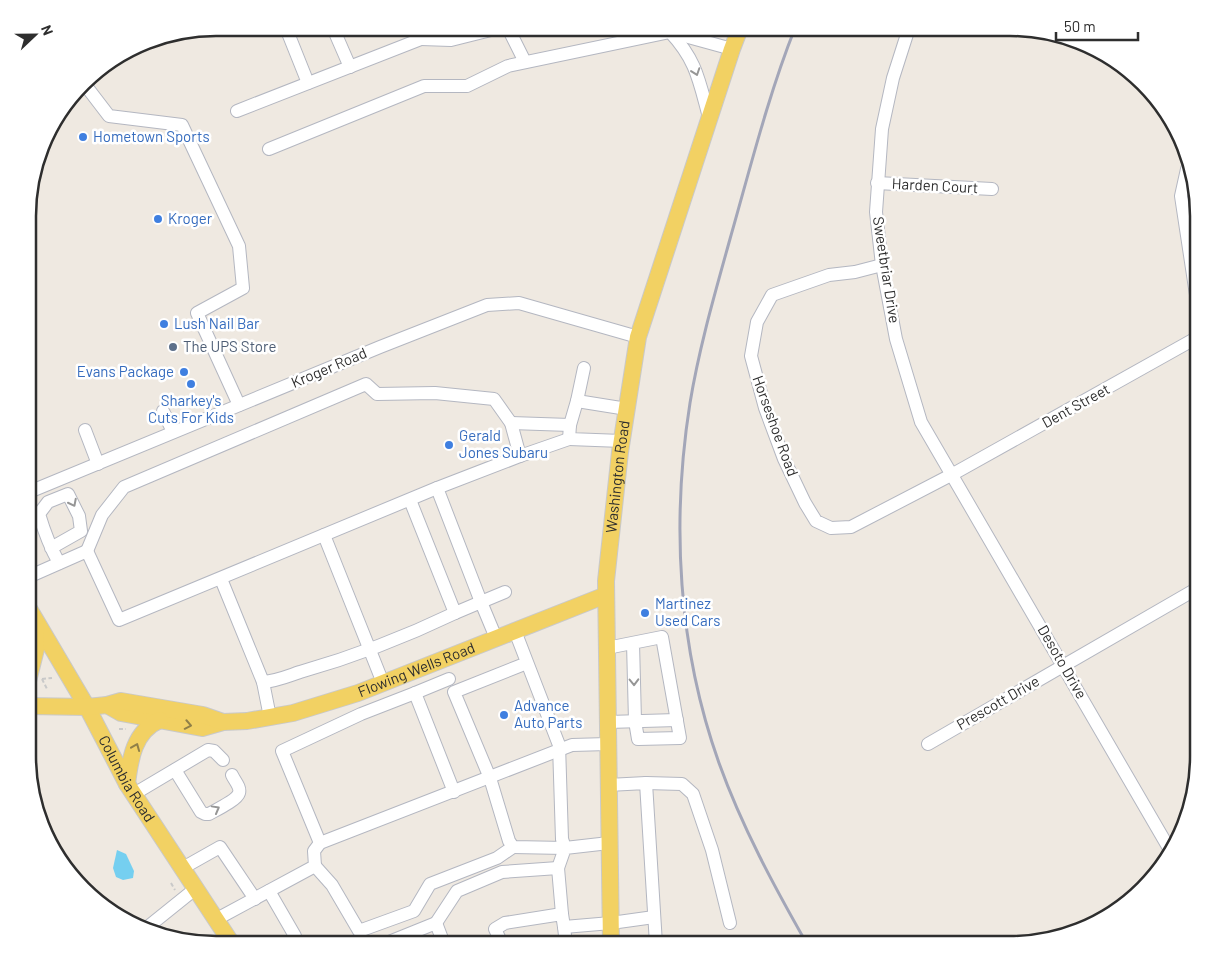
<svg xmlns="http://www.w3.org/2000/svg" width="1226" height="972" font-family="Barlow,sans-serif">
  <rect width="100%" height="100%" fill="#efe9e1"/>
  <path fill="#75cff0" d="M117,850L126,854L134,871L133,878L123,880L116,877L113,868Z"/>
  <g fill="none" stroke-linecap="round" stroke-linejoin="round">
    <defs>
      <g id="minor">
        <path d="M286,28L308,83"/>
        <path d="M333,28L350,67"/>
        <path d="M909,28L893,78L882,129L876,212L882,265L896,339L921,422L1170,850"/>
        <path d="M509,30L525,62"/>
        <path d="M670,32C697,61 699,81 709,117"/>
        <path d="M670,32L732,49"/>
        <path d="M421,39L451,40L495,29"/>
        <path d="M80,89L86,86L109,116L182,125L239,246L243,288L197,313L239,405"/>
        <path d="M237,111L421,39L419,28"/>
        <path d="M269,149L424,86H467L508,66L670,32L683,28"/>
        <path d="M1187,169L1181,196L1198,308"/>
        <path d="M877,183L992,189"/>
        <path d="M882,265L855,272L829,275L772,295L757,322L751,356L765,408L784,459L805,503L816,521L831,528L851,527L953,474L1198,337"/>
        <path d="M584,368L577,401L627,409"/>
        <path d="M577,401L570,425L569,439L622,441"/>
        <path d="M163,411L173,432"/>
        <path d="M511,423L570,425"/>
        <path d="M85,430L98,464"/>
        <path d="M29,492L380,347L487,305L519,303L638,337"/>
        <path d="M410,500L455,613L481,602L496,638"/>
        <path d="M324,535L383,683"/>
        <path d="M51,548L81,531L79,516L68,494L48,502L39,514C44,531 50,547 59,563"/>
        <path d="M87,551L102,515L124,487L366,384L377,394L435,393L494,399L511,423L520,456"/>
        <path d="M28,577L87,551L119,620L437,488"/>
        <path d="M221,579L263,682L270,717"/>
        <path d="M505,592L481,602L437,488L520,456L569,439"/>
        <path d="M515,631L559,745L562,839L565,848L513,847L509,841L490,778L454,692L527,663"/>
        <path d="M607,648L662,637L680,738L638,739L635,721L633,643"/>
        <path d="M263,682C277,681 288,676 300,672C353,657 405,637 455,613"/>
        <path d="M415,693L449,679"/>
        <path d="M608,722L677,720"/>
        <path d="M928,744L1198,588"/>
        <path d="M175,770L201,812L205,814H209C216,810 237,800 239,793C241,787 234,780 232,775"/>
        <path d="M646,783L682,784L693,794L712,850L730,923"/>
        <path d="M608,785L646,783L656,944"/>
        <path d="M134,794L208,750L214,751L223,760"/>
        <path d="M320,843L282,751L361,714L415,693L454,792"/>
        <path d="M315,866L332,885L359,931L414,911L430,884L497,858L513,847"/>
        <path d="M558,868L565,848L609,843"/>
        <path d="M181,869L220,847L255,899"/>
        <path d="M269,891L295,936"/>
        <path d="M215,920L315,866L314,851L320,843L572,745L608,744"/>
        <path d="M436,923L457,891L502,872L558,868L562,914"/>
        <path d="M564,927L566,944"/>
        <path d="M144,930L195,889"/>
        <path d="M306,943V944"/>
        <path d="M384,944L436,923L444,944"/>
        <path d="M502,944L495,929L505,923L562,914L564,927L611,923L654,917"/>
      </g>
      <g id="major">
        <path id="s1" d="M28,607L87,707L127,784L232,944"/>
        <path d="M28,681L36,649L35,622"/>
        <path id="s2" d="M107,705L121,713L202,728L223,722L247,721L293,713L358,693L606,595"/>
        <path d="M28,706L87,707L107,705L121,701L203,715L223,722"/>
        <path d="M127,784C130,759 134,731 160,720"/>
        <path id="s3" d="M611,944L606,581L620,452L638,337L732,49L740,28"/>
      </g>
    </defs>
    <use href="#minor" stroke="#b4b7c1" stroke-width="14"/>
    <use href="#major" stroke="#c9c9c9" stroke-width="18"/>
    <g stroke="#c9c9c9" stroke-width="2" stroke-dasharray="4 2.5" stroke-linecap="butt">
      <path d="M42,679L52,678"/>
      <path d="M42,679L47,689"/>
      <path d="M119,729H126"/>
      <path d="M171,883L175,890"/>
    </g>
    <use href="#minor" stroke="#fff" stroke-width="12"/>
    <use href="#major" stroke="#f2d163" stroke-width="16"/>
    <path stroke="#a3a6b8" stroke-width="3" d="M795,28C768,96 750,169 730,239C715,293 699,348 690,403C671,523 678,648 719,763C742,827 774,886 807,944"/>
  </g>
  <defs><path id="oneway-chevron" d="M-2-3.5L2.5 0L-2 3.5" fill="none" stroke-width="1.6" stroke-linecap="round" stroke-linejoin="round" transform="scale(1.25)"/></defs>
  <g stroke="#969696">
    <use href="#oneway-chevron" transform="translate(696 72) rotate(71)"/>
    <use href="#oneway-chevron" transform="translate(73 503) rotate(63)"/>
    <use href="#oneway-chevron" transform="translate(634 682) rotate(89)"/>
    <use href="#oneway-chevron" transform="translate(216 809) rotate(-29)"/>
  </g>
  <g stroke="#908048">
    <use href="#oneway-chevron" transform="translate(188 725) rotate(11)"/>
    <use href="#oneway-chevron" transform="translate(136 747) rotate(-68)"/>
  </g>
  <g fill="#3f7fe0" stroke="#fff" stroke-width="2">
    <circle cx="83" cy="137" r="5"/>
    <circle cx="158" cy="219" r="5"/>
    <circle cx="164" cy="324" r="5"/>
    <circle cx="184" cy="372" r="5"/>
    <circle cx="191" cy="384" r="5"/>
    <circle cx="449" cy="445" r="5"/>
    <circle cx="645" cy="613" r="5"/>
    <circle cx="504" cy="715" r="5"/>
  </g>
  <circle fill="#5c6f8a" stroke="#fff" stroke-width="2" cx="173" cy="347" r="5"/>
  <g text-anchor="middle" stroke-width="5" stroke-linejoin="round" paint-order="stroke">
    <g font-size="15" fill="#366cbe" stroke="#fff" text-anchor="start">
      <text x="93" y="142">Hometown Sports</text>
      <text x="168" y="224">Kroger</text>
      <text x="174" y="329">Lush Nail Bar</text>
      <text x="174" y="377" text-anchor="end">Evans Package</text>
      <text x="191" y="406" text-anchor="middle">Sharkey's<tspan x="191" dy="17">Cuts For Kids</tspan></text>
      <text x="459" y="441">Gerald<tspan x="459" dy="17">Jones Subaru</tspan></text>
      <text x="655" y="609">Martinez<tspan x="655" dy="17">Used Cars</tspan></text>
      <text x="514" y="711">Advance<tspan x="514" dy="17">Auto Parts</tspan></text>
    </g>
    <g font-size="15" fill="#2e2e2e" stroke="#fff">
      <text transform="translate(935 186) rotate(3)" y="5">Harden Court</text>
      <text transform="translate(886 270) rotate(81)" y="5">Sweetbriar Drive</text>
      <text transform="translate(329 368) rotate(-23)" y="5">Kroger Road</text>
      <text transform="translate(1076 406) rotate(-29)" y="5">Dent Street</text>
      <text transform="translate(775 426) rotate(70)" y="5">Horseshoe Road</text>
      <text dy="5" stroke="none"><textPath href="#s3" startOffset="468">Washington Road</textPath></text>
      <text transform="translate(1062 662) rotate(60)" y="5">Desoto Drive</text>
      <text dy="5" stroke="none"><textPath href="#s2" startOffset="322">Flowing Wells Road</textPath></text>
      <text transform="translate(998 703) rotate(-30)" y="5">Prescott Drive</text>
      <text dy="5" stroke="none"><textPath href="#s1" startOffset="198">Columbia Road</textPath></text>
    </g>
    <g font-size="15" fill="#4e5e75" stroke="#fff" text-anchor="start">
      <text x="183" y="352">The UPS Store</text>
    </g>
  </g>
  <path d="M0 0H1226V972H0ZM216 36H1010A180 180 0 0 1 1190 216V756A180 180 0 0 1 1010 936H216A180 180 0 0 1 36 756V216A180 180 0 0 1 216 36Z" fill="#fff" fill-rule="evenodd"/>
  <path fill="none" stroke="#2e2e2e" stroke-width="2.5" d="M216 36H1010A180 180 0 0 1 1190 216V756A180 180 0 0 1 1010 936H216A180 180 0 0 1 36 756V216A180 180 0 0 1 216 36Z"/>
  <g transform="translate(35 35) rotate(68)" stroke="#ffffff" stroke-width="4" paint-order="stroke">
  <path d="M0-4L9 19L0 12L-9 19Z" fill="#2e2e2e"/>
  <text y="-8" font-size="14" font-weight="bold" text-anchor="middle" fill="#2e2e2e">N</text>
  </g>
  <path d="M1056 32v8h82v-8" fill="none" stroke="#2e2e2e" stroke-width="2.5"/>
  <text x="1064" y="32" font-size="15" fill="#2e2e2e" stroke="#ffffff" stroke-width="4" paint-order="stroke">50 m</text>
</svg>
